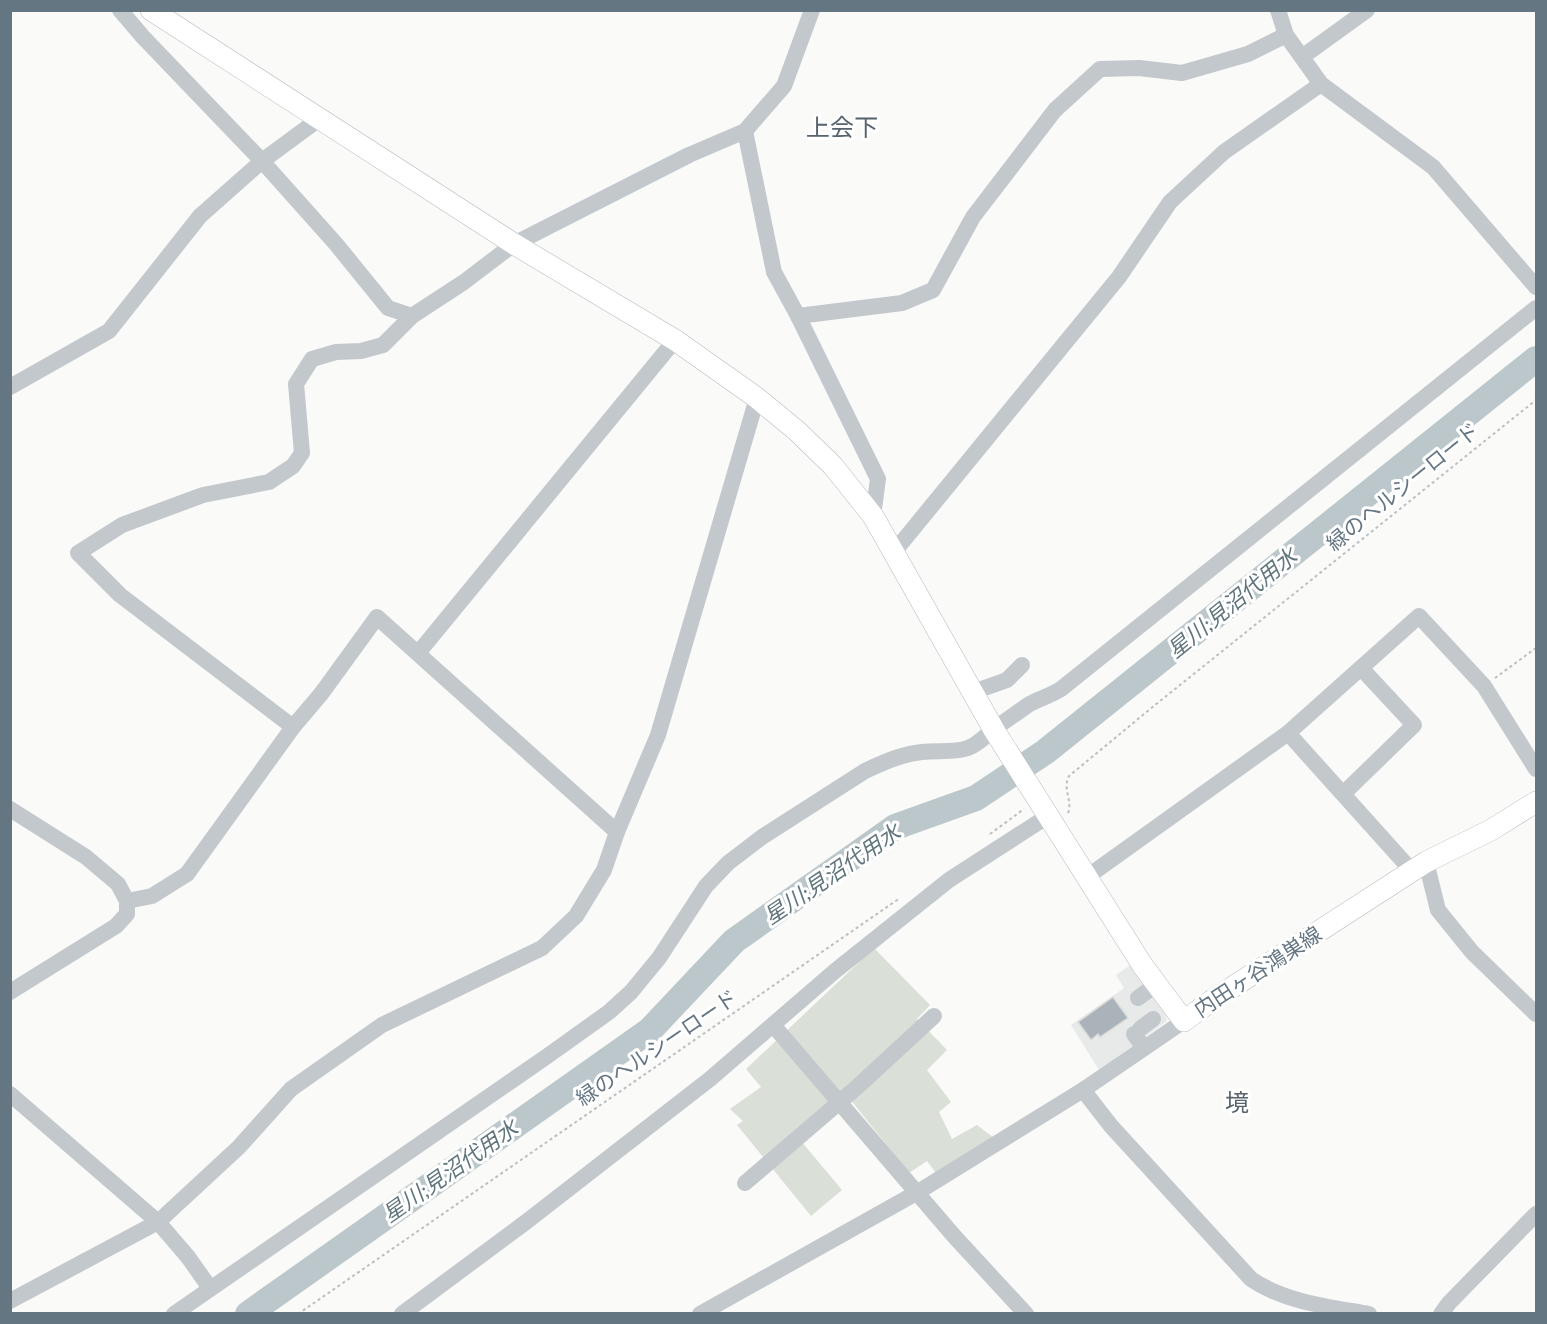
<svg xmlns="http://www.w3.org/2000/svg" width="1547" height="1324" font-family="Karla,'Noto Sans JP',sans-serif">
  <rect width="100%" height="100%" fill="#fafaf8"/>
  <path fill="#e8e9e9" d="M1132,964L1166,1015L1167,1021L1099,1070L1071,1025L1124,988L1116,975Z"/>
  <path fill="#dadfd7" d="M874,948L930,1005L917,1019L947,1050L927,1070L951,1102L939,1112L952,1139L977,1125L994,1138L936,1173L927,1161L909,1173L850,1099L801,1141L842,1190L811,1216L737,1125L743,1121L730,1109L761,1087L746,1069Z"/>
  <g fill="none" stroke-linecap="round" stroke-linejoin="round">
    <path stroke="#bbc7cb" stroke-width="26" d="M248,1314L650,1030L734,941L895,827L976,798L1045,752L1536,359"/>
  </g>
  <path fill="#aab3b9" stroke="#dcdcda" stroke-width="1.5" d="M1113,997L1128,1018L1100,1037L1098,1034L1091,1040L1078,1022Z"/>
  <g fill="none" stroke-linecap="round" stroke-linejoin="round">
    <defs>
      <path id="major" d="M151,10L514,244L675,340L757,398L797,431L833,466L873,516L994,730L1143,966L1184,1021L1211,1001L1426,862L1491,830L1536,802"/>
    </defs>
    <use href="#major" stroke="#b5babe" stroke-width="22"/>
    <g stroke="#bbbfc2" stroke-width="2" stroke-dasharray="3 3" stroke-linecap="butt">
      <path d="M1495,678L1536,648"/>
      <path d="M1068,813C1073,801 1062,789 1069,776L1155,705L1536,400"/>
      <path d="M990,834L1024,809"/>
      <path d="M298,1314L900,898"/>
    </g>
    <g stroke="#c3c8cc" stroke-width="16">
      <path d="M120,10L143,37L262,161L336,244L388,308L412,316"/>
      <path d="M1278,10L1286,35L1321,84L1433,167L1536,287"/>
      <path d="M1302,57L1367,10"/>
      <path d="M745,131L774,272L798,316L878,479L873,516"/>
      <path d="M798,316L902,303L933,290L973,217L1055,110L1100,69L1139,68L1182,73L1248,54L1286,35"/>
      <path d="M10,387L109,331L200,216L262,161L319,119"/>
      <path d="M894,552L1119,277L1170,202L1224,152L1321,84"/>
      <path d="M419,652L675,340"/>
      <path d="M973,692L1007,680L1022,665"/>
      <path d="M293,727L120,595L78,553L122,525L203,495L269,482L293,466L302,453L296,384L312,359L336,352L361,351L383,345L412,316L464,282L514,244L689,155L745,131L784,86L812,10"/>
      <path d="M1288,733L1412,871"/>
      <path d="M1343,794L1414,725L1361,668"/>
      <path d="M10,809L86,857L118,884L127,901V914L116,926L10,992"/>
      <path d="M1426,862L1438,910L1472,952L1536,1014"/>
      <path d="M1087,877L1288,733L1419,616L1484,686L1536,769"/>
      <path d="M127,901L152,896L187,874L293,727L321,694L377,617L617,832"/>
      <path d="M1138,998L1157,984"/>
      <path d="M773,1025L954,1236L1026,1314"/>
      <path d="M1140,1029L1153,1019"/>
      <path d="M1134,1034L1144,1048"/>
      <path d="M1083,1090L1111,1126L1251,1279C1284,1302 1330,1307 1369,1314"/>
      <path d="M10,1094L158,1222L188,1257L210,1288"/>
      <path d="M745,1183L856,1088L934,1016"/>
      <path d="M10,1301L158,1222L239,1147L291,1089L382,1025L542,948L576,916L604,870L617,832L658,735L757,398"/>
      <path d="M174,1314L546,1057L609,1012L631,992L659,958L706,886L728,863L762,837L865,771C884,762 902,754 922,752C937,750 954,753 968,748C979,744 985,736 994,729C1005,721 1017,713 1028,705C1038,699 1050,696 1061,689L1536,308"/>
      <path d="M402,1314L526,1222L710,1079L835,971L949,880L1048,816"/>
      <path d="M700,1314L918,1192L1083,1090L1184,1021"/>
      <path d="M1441,1314L1449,1303L1536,1214"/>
    </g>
    <use href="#major" stroke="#fff" stroke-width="21"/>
  </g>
  <g text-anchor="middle" stroke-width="6" stroke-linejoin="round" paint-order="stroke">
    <g font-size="21" fill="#657683" stroke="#fff">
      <text transform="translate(1403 487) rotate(-39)" y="7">緑のヘルシーロード</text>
      <text transform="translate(1258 972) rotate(-33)" y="7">内田ヶ谷鴻巣線</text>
      <text transform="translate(657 1048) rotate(-34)" y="7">緑のヘルシーロード</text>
    </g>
    <g font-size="22" font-style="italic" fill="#60757c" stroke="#fff">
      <text transform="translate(1232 603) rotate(-39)" y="8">星川;見沼代用水</text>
      <text transform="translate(832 874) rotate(-34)" y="8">星川;見沼代用水</text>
      <text transform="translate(450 1171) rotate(-35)" y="8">星川;見沼代用水</text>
    </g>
    <g font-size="24" fill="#57646e" stroke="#fff">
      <text x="842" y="136">上会下</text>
      <text x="1237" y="1111">境</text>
    </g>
  </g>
  <rect width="1547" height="1324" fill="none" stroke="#657683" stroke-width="24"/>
</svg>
